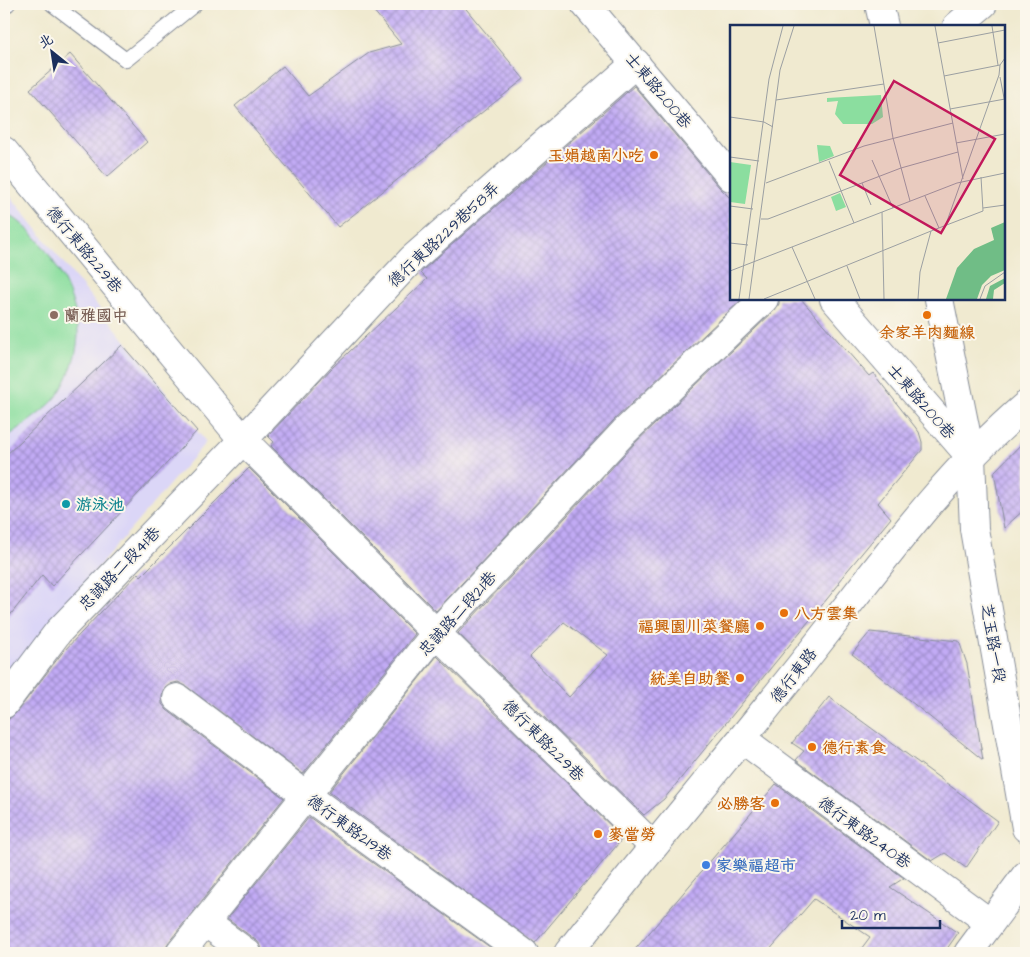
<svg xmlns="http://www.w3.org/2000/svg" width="1030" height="957" font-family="'Architects Daughter','LXGW WenKai TC',sans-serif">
  <defs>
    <pattern id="building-cross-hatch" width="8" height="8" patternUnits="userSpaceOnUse" patternTransform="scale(1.25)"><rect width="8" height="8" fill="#c2abf5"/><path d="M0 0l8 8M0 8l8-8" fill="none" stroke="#9d8cca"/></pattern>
  </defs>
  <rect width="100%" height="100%" fill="#fbf7ec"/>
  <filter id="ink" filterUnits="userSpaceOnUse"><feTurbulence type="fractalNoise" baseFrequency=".02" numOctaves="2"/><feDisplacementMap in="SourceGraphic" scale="10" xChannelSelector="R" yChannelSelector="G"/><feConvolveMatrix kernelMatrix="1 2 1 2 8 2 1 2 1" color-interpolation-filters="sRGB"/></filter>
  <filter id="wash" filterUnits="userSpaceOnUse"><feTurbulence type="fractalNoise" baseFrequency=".0096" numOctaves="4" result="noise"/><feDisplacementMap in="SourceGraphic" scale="20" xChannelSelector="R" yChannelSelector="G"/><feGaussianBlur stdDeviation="1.12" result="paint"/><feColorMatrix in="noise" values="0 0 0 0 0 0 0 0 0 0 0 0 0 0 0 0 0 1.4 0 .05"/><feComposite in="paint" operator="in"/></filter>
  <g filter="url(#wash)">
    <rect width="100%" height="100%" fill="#f0ead0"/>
    <path fill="#dbd6f7" d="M4,188L206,442L51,622L4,681Z"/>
    <path fill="#8bde9f" stroke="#53867e" d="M4,212C41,230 79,293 78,335C77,356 69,378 57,396C49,408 17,430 4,439Z"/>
    <g id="blocks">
      <g fill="url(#building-cross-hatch)" fill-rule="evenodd">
        <path d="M368,4H462L524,79L338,227L235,106L283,66L308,96L369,53L401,44Z"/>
        <path d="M70,54L147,142L107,177L30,89Z"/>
        <path d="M634,86L719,187L731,199V299H742L613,421L436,611L271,446L274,442L268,436L333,367L427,279L421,273L423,270Z"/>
        <path d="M779,299H801L869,376L873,373L919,432L922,442V450L878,503L891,518L838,582L840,583L664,799L644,815L458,633L635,443L775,310L779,304ZM564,622L608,655L569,697L530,657Z"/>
        <path d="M122,345L197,431L52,586L42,575L4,623V457Z"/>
        <path d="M1026,439V508L1004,528L994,472Z"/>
        <path d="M249,468L415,634L303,774L186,686L178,682L170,684L165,688L162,696V704L167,710L284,798L168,943L165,953H4V725L9,719L16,713L62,653L138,573L141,576Z"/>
        <path d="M870,632L959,641L967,664L983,760L852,654Z"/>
        <path d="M437,656L623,838L535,943L329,792Z"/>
        <path d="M829,697L998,821L966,868L945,853L932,861L796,760L804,751L792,743Z"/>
        <path d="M776,784L904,878L890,887L958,933L944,953H858L870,937L814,899L767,953H632Z"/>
        <path d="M309,817L498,953H262L261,946L257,941L227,919Z"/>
      </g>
    </g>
  </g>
  <g filter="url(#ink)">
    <use href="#blocks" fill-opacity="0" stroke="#868c97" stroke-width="1"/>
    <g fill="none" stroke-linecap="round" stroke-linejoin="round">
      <defs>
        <g id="lane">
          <path d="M52,4L126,60L195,4"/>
          <path d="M4,7L8,4"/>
        </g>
        <g id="street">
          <path d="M585,4L731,177"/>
          <path d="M879,4L884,26"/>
          <path d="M957,26L983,4"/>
          <path d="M4,151L243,440L436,633L653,846"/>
          <path d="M834,299L969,455"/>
          <path d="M939,299L971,457L974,529L1026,828"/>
          <path d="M177,698L307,796L524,953"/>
          <path d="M4,704L58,632L243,440L412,259L636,63"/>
          <path d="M742,739L990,923"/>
          <path d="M205,922L247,953"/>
          <path d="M180,953L436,633L624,432L764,299"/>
          <path d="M968,953L1026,875"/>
        </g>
        <path id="secondary" d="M568,953C647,853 729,756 808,656C877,569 942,477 1026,405"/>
      </defs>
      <use href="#lane" stroke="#868c97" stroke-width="16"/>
      <use href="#street" stroke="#868c97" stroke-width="30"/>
      <use href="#secondary" stroke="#868c97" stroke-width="30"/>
      <use href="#lane" stroke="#fff" stroke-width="14"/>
      <use href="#street" stroke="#fff" stroke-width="28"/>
      <use href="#secondary" stroke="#fff" stroke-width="28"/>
    </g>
  </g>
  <g fill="#e8710a" stroke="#fbf7ec" stroke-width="2">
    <circle cx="654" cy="155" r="5"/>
    <circle cx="927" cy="315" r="5"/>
    <circle cx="784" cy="613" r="5"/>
    <circle cx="760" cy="626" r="5"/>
    <circle cx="740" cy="678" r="5"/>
    <circle cx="812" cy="747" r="5"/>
    <circle cx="775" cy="803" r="5"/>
    <circle cx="598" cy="834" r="5"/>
  </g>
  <circle fill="#8d6e63" stroke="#fbf7ec" stroke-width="2" cx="54" cy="315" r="5"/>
  <circle fill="#0f9aa8" stroke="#fbf7ec" stroke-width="2" cx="66" cy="504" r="5"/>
  <circle fill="#3f7fe0" stroke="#fbf7ec" stroke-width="2" cx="706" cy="865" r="5"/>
  <g text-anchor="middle" stroke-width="4" stroke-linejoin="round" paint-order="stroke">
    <g font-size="16" fill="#1b2f5e" stroke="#fbf7ec">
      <text transform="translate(659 90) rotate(50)" y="6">士東路200巷</text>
      <text transform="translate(443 234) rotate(-43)" y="6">德行東路229巷58弄</text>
      <text transform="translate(85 249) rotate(50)" y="6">德行東路229巷</text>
      <text transform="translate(922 401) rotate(49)" y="6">士東路200巷</text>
      <text transform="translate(119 568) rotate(-46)" y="6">忠誠路二段41巷</text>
      <text transform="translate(457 613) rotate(-48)" y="6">忠誠路二段21巷</text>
      <text transform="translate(994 643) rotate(80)" y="6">芝玉路一段</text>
      <text transform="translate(793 675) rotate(-52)" y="6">德行東路</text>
      <text transform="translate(544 740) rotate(45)" y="6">德行東路229巷</text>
      <text transform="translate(350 827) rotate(36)" y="6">德行東路219巷</text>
      <text transform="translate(865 832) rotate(36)" y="6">德行東路240巷</text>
    </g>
    <g font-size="16" font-weight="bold" fill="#c56008" stroke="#fbf7ec" text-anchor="end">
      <text x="644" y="161">玉娟越南小吃</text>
      <text x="927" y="338" text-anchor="middle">余家羊肉麵線</text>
      <text x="794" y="619" text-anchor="start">八方雲集</text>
      <text x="750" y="632">福興園川菜餐廳</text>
      <text x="730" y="684">統美自助餐</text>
      <text x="822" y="753" text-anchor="start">德行素食</text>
      <text x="765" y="809">必勝客</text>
      <text x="608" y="840" text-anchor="start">麥當勞</text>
    </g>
    <g font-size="16" font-weight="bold" fill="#785e54" stroke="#fbf7ec" text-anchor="start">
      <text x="64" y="321">蘭雅國中</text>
    </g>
    <g font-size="16" font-weight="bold" fill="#0d838f" stroke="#fbf7ec" text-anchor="start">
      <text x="76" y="510">游泳池</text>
    </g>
    <g font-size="16" font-weight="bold" fill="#366cbe" stroke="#fbf7ec" text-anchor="start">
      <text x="716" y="871">家樂福超市</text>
    </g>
  </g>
  <g transform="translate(730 25)">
    <rect width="275" height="275" fill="#f0ead0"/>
    <path d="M151,70L153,92L142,99H113L105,89L108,76L97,77V73ZM87,120L100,121L104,131L89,137Z" fill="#8bde9f"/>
    <path d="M275,197V245L261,251L252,260L247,274H216L227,243L244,224L264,215L261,203ZM275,253V258L264,265L263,274H256L260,261Z" fill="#70bd86"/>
    <path d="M0,137L21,140L15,179L0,177ZM110,168L116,182L106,186L101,172Z" fill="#8bde9f"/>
    <path fill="none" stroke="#9b9fa2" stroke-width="1" d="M144,1L163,113L180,176M205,1L233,154M262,1L268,40M208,18L275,5M214,51L270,40M270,52L275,78M46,75L154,59M220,84L275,74M0,92L34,97L43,102M226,118L275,109M0,132L29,136M142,135L163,183M99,136L124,198M36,158L134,121L223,98M132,158L141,180M195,171L209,203M0,181L23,184M253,183L275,180M152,187L154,274M31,194H38L171,143L228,127M216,199L269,50L270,40L275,33M0,218L18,220M62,222L85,274M117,241L130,274M0,246L227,158L275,148M9,274L39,54L53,1M19,274L50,45L64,1M34,274L201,206M188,274L190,247L201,206L253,186L251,152M250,274L255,261L275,247"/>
    <path fill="#c2185b" fill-opacity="0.15" stroke="#c2185b" stroke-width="2.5" d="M164,56L265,114L211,208L110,150Z"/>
    <rect width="275" height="275" fill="none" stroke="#1b2f5e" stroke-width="2.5"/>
  </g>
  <rect width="1030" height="957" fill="none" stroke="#fbf7ec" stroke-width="20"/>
  <g transform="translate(52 52) rotate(330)" stroke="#fbf7ec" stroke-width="4" paint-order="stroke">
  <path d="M0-4L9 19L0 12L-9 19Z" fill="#1b2f5e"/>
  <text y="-8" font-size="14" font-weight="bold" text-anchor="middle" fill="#1b2f5e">北</text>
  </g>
  <path d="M842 920v8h98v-8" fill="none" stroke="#1b2f5e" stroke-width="2.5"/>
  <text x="850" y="920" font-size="15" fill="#1b2f5e" stroke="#fbf7ec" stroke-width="4" paint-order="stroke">20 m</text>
</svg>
